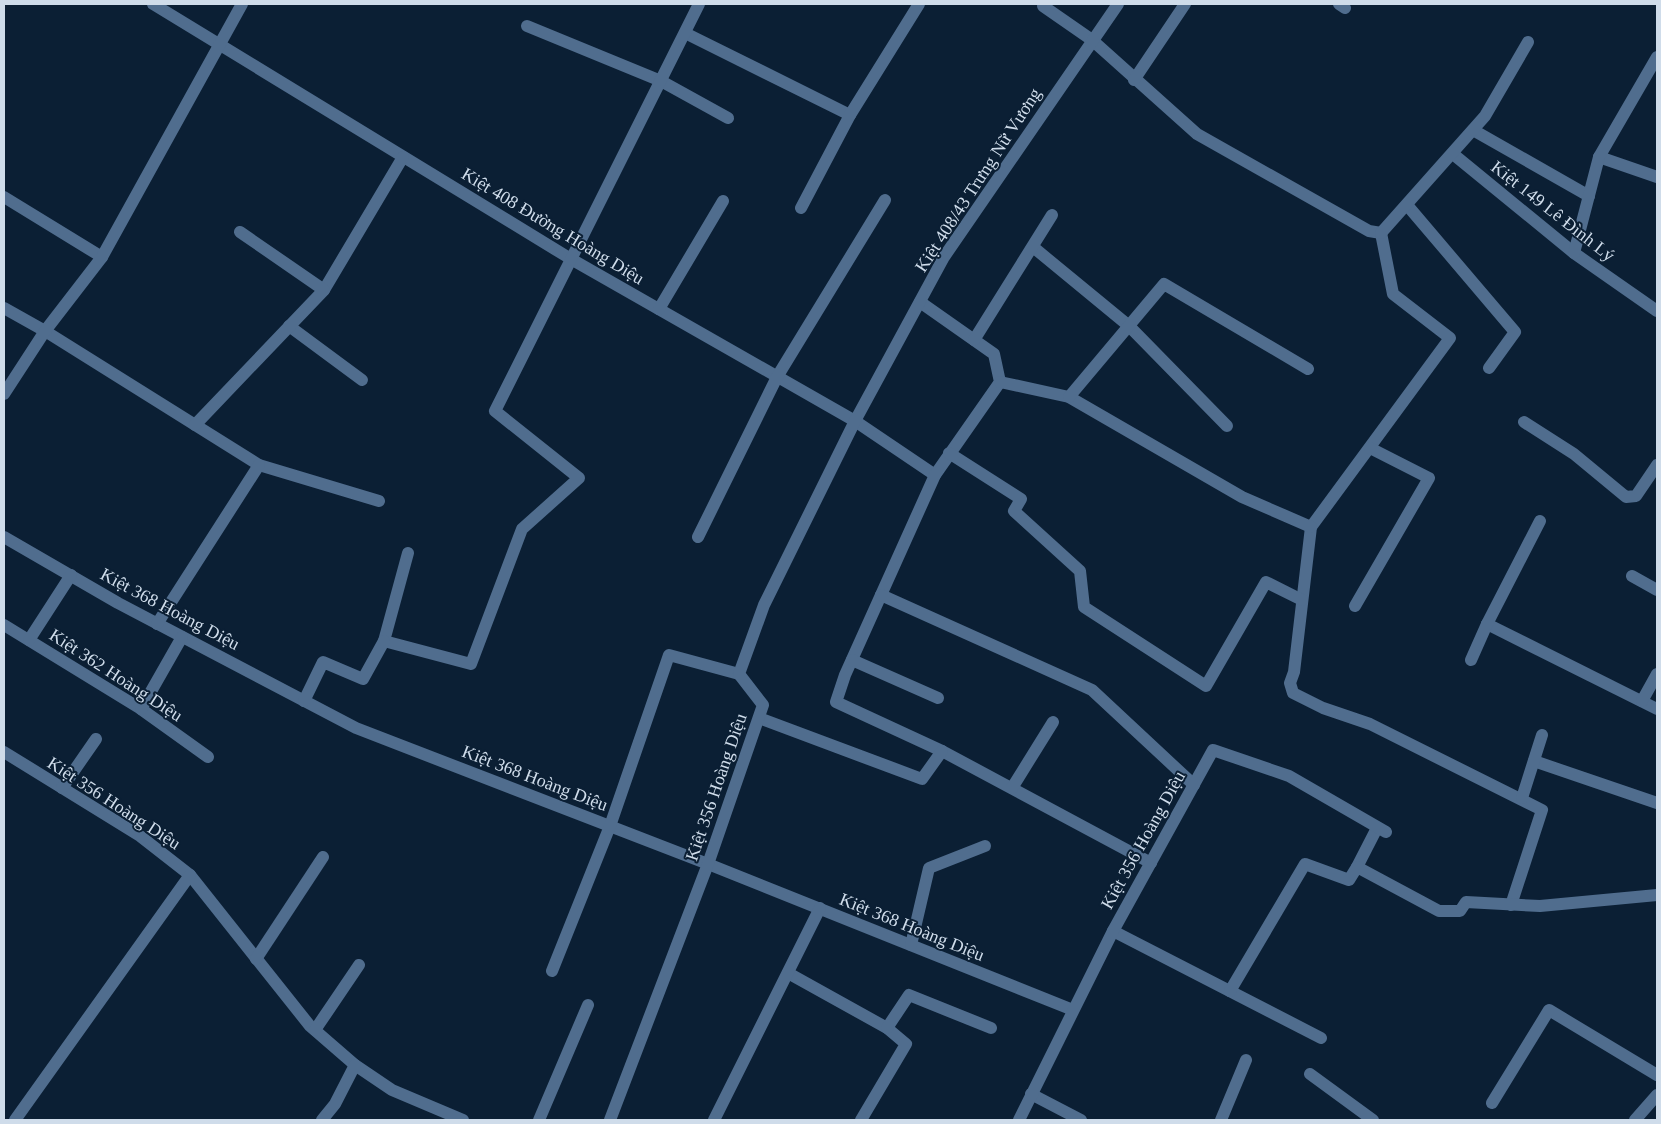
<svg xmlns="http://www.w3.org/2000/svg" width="1661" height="1124" font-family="'Times New Roman',serif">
  <rect width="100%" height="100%" fill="#0b1f34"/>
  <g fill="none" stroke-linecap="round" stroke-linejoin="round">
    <g stroke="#506d8e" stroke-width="12">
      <path d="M153,4L571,259L855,421L935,475"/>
      <path d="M1045,4L1043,6L1092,40L1197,134L1369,231L1381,233"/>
      <path d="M1339,4L1345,8"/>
      <path d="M527,26L661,81L728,118"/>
      <path d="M685,33L850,115"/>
      <path d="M1134,80L1185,4"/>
      <path d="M1473,130L1589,196"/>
      <path d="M1453,154L1574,253L1657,311"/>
      <path d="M1599,157L1657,177"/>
      <path d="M4,197L102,257"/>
      <path d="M1407,205L1515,332L1489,368"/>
      <path d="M801,208L850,115L919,4"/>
      <path d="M1381,233L1393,294L1450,338L1311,527L1294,672L1290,683L1293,693L1323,708L1370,724L1542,810L1511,905"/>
      <path d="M1381,233L1485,116L1528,42"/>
      <path d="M1033,247L1129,326L1227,426"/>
      <path d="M1574,253L1599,157L1657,57"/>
      <path d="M324,290L403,157"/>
      <path d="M920,302L994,354L1000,382L935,475L845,675L836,702L942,751L1151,863"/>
      <path d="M4,308L45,331L259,465L379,501"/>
      <path d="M659,309L723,201"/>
      <path d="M289,326L362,380"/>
      <path d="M974,340L1052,215"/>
      <path d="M1000,382L1069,397L1242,497L1311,527"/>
      <path d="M4,394L45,331L102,257L242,4"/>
      <path d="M1069,397L1164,284L1308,369"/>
      <path d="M1524,422L1574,454L1626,497L1636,496L1657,465"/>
      <path d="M195,425L324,290L240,232"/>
      <path d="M949,453L1021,499L1014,511L1080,571L1084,607L1206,686L1266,582L1302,600"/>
      <path d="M4,537L118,603L356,728L708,864L1073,1010"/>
      <path d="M698,537L777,377L885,200"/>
      <path d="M408,553L384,641L471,664L522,529L579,478L495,411L699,4"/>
      <path d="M1632,576L1657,590"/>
      <path d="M881,595L1092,690L1194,785"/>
      <path d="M1355,606L1429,478L1370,448"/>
      <path d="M157,624L259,465"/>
      <path d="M1487,624L1657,709"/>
      <path d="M4,625L141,709L208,757"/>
      <path d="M29,640L71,575"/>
      <path d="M852,660L938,698"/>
      <path d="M1471,660L1487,624L1540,521"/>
      <path d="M304,701L323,662L363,679L384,641"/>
      <path d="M1642,701L1657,674"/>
      <path d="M141,709L182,637"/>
      <path d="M759,718L922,779L942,751"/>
      <path d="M4,752L140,836L190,875L310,1026L355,1065L392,1090L463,1120"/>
      <path d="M1534,761L1657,803"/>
      <path d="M62,788L96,739"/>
      <path d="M1012,788L1053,722"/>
      <path d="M1522,798L1542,735"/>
      <path d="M1357,867L1377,828"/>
      <path d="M1113,931L1321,1038"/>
      <path d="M911,945L929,868L985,846"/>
      <path d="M256,959L323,857"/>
      <path d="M552,971L610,826L669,655L739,674"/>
      <path d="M788,973L887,1028L906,1044L861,1120"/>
      <path d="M1230,991L1305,864L1349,880L1357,867L1439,911H1460L1466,902L1540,906L1657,895"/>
      <path d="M887,1028L909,995L991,1028"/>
      <path d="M315,1030L359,965"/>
      <path d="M1310,1074L1373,1120"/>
      <path d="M1031,1094L1081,1120"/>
      <path d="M1492,1103L1549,1010L1657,1075"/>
      <path d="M15,1120L190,875"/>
      <path d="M322,1120L335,1104L355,1065"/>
      <path d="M539,1120L588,1005"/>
      <path d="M610,1120L708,864L763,705L739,674L764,605L855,421L944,257L1118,4"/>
      <path d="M714,1120L820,908"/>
      <path d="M1019,1120L1113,931L1213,750L1289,776L1386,832"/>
      <path d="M1221,1120L1246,1060"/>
      <path d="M1635,1120L1657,1095"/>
    </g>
  </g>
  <g text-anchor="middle" stroke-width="4" stroke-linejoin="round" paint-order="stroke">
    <g font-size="18" fill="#cfdcea" stroke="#0b1f34">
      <text transform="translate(978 180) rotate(-57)" y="6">Kiệt 408/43 Trưng Nữ Vương</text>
      <text transform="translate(1553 211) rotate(38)" y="6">Kiệt 149 Lê Đình Lý</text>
      <text transform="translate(553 226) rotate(31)" y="6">Kiệt 408 Đường Hoàng Diệu</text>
      <text transform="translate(170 609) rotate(28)" y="6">Kiệt 368 Hoàng Diệu</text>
      <text transform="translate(116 675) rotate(33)" y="6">Kiệt 362 Hoàng Diệu</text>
      <text transform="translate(535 778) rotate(21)" y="6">Kiệt 368 Hoàng Diệu</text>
      <text transform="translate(716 787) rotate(-71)" y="6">Kiệt 356 Hoàng Diệu</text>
      <text transform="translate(114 803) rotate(33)" y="6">Kiệt 356 Hoàng Diệu</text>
      <text transform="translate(1143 840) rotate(-61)" y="6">Kiệt 356 Hoàng Diệu</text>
      <text transform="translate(912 927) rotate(22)" y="6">Kiệt 368 Hoàng Diệu</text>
    </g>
  </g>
  <rect width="1661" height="1124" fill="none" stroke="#cfdcea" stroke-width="10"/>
</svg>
